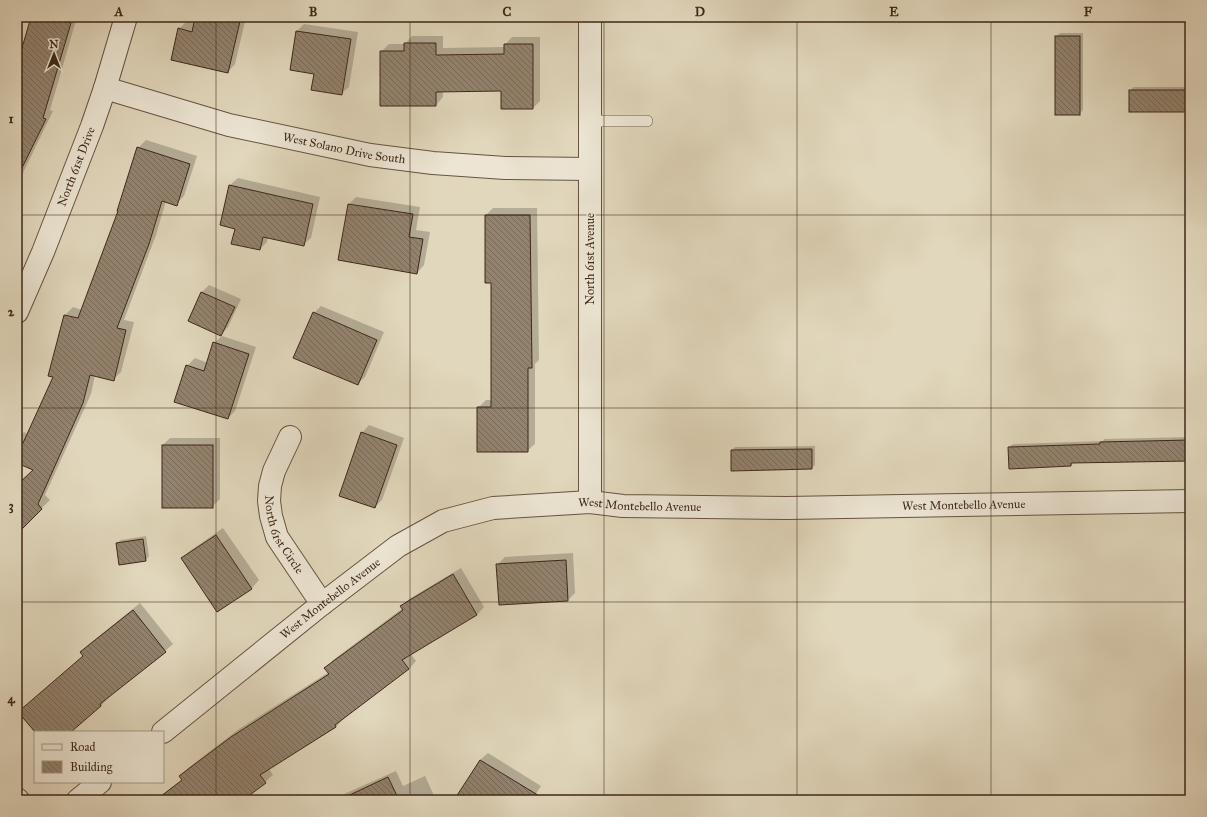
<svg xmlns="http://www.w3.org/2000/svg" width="1207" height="817" font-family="'IM FELL Great Primer',serif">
  <defs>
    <pattern id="building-back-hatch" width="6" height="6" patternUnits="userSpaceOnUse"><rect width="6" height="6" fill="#93836e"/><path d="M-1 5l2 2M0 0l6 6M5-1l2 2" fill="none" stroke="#796b5a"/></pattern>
  </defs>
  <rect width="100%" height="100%" fill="#e1d7bc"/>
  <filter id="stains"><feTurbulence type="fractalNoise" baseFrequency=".005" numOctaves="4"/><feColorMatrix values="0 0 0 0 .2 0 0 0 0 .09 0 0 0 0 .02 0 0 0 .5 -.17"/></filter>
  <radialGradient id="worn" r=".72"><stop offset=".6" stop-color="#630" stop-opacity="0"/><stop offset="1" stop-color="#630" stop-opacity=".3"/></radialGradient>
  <g fill="#0003">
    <path d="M32,17H77L50,110L53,111L17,185V68Z"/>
    <path d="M196,17H246L235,64L228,72L179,29L187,21L194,23Z"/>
    <path d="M304,24L358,32L349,87L341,94L315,73L297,31Z"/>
    <path d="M1060,33H1083V110L1079,114L1056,37Z"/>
    <path d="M412,36H443V48L505,47V45L512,37H540V101L533,108L502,90L443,91V97L436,105L381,52L389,44H405Z"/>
    <path d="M1133,87H1190V111L1130,91Z"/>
    <path d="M146,140L197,156L184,196L176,204L166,201L156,235L124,320L134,322L121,372L113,380L95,375L91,394L45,495L50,500L17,532V486L34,469L17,461V439L24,432L28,434L54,377L65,315L73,307L82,310L120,210L138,148Z"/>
    <path d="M238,178L320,197L311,238L303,245L268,237L267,242L260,249L236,228L230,185Z"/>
    <path d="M17,195L20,196L17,204Z"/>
    <path d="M356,197L420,207L416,230L430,232L424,265L417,273L339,260L349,204Z"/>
    <path d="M493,208H537L539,360L535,364V444L527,451L478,408L486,400H492V282L486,215Z"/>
    <path d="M209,285L241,299L228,327L221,335L189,320L202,292Z"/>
    <path d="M321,306L384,332L365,377L357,384L314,313Z"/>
    <path d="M222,336L256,347L235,411L228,418L187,366L195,358L208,363L214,343Z"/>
    <path d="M369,425L404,438L382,500L375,507L362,433Z"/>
    <path d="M1190,437V462V460L1074,462L1071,466L1009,447L1013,444L1103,441L1104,439Z"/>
    <path d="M170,438H220V499L212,507L163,445Z"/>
    <path d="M815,446V465L812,468L732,450L735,447Z"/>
    <path d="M223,528L259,580L252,588L218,611L182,558L190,551Z"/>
    <path d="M146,536L149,556L146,560L120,563L117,543L121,540Z"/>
    <path d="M573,553L575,593L568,600L497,565L505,557Z"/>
    <path d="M461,568L484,607L477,615L411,654L416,661L409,669L342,718L343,719L336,727L269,769L273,775L265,782L242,800H155L183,779L180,776L188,768L239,729L329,672L326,668L333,660L403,608L402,606L409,599Z"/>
    <path d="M140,603L173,644L165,651L107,697L108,698L101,706L70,732H37L19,712L84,656L81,652L88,645Z"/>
    <path d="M488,753L541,786L532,800H456L480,760Z"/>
    <path d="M396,771L403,786L425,776L436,800H339L344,794Z"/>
  </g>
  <g fill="url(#building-back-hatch)" stroke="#3e271a">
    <path d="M31,17H49L71,23L43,118L46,119L17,178V65Z"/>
    <path d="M195,17H241L228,73L171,60L178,28L192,32Z"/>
    <path d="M296,31L351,39L342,95L311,90L314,74L290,70Z"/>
    <rect x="1055" y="36" width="25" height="79"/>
    <path d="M404,43H436V55L504,54V44H533V109H501V91L436,92V106H380V51H404Z"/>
    <rect x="1129" y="90" width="61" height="22"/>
    <path d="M137,147L190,164L177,206L162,201L149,244L117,328L126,330L114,381L90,375L83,403L38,504L42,509L17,534V485L33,470L17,463V441L23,443L53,377L48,376L64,315L78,318L118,211H117Z"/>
    <path d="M229,185L313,204L304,246L263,237L260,250L231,244L235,229L220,225Z"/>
    <path d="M348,204L413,214L409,237L423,239L417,274L338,260Z"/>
    <path d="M485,215H530L532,368H528V452H477V407H491V283H485Z"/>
    <path d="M201,292L235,307L221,336L188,321Z"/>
    <path d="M313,312L377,340L358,385L293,358Z"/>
    <path d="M213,342L249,354L228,419L174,402L186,365L204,371Z"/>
    <path d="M361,432L397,445L375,508L339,496Z"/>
    <path d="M1190,440V461L1071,463V466L1009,469L1008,447L1100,444V442Z"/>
    <rect x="162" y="445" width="51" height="63"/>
    <path d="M812,449V469L731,471V450Z"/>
    <path d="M216,535L252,589L217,612L181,558Z"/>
    <path d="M143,539L146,561L119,565L116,543Z"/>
    <path d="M566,560L568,601L499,605L496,564Z"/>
    <path d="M453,574L477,615L402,660L409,669L335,725L336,727L260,775L266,783L243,800H156L182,780L179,776L231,737L329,674L324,668L403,610L400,606Z"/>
    <path d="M133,610L166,652L100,704L101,706L71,732H35L18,712L83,656L80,652Z"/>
    <path d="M480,760L546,800H454Z"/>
    <path d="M388,777L399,800H339Z"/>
  </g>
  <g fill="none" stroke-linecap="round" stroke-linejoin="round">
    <defs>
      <path id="service" d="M590,121H647"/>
      <g id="minor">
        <path id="s1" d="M105,88L229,125L370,155L433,163L505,168L590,169"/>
        <path id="s2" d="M17,312L43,252L92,126L105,88L126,17"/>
        <path id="s3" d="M290,437L274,471L270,486L269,501L271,516L277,537L322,604"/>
        <path d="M590,502V17"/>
        <path id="s4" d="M163,732L322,604L398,546L443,521L493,508L590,502L623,506L787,508L1190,501"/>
        <path d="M17,799L18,800"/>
        <path d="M78,800L100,782"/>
      </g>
    </defs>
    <use href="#service" stroke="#675342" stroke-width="12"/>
    <use href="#minor" stroke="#675342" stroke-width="24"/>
    <use href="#service" stroke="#ece5d3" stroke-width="11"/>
    <use href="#minor" stroke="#ece5d3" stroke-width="22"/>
  </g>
  <path fill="none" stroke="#3e271a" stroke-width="1" stroke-opacity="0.55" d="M216,17V800M410,17V800M604,17V800M797,17V800M991,17V800M17,215H1190M17,408H1190M17,602H1190"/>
  <g text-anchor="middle" stroke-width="3.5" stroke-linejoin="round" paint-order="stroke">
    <g font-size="12" fill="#3e271a" stroke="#ece5d3">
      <text dy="4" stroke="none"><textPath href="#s1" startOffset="247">West Solano Drive South</textPath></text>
      <text dy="4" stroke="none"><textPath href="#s2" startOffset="157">North 61st Drive</textPath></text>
      <text transform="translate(590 259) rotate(-90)" y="4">North 61st Avenue</text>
      <text dy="4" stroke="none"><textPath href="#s4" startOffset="550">West Montebello Avenue</textPath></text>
      <text dy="4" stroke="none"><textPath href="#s4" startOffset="874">West Montebello Avenue</textPath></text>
      <text dy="4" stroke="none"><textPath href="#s3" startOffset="105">North 61st Circle</textPath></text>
      <text dy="4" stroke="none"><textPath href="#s4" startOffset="214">West Montebello Avenue</textPath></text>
    </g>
  </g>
  <rect width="1207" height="817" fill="none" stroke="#e1d7bc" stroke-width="44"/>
  <rect x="34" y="731" width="130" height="52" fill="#ece5d3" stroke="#a69989"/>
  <rect x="42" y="744" width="20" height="6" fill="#ece5d3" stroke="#a69989"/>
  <text x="70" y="751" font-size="12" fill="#3e271a">Road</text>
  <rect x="42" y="761" width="20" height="12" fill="url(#building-back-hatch)" stroke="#a69989"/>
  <text x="70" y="771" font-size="12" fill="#3e271a">Building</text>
  <g transform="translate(54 54)" stroke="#ece5d3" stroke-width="3" paint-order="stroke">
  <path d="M0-3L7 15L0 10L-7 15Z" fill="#3e271a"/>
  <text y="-6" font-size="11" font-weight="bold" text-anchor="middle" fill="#3e271a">N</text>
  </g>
  <rect x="22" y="22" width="1163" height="773" fill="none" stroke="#3e271a" stroke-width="1.5"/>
  <g font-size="13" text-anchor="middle" font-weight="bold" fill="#3e271a">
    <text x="119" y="16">A</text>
    <text x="313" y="16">B</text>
    <text x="507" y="16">C</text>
    <text x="700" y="16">D</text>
    <text x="894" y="16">E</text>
    <text x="1088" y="16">F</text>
    <text x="11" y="123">1</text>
    <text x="11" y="316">2</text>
    <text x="11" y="510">3</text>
    <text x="11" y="703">4</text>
  </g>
  <rect width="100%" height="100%" filter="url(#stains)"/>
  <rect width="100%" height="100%" fill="url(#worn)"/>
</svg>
